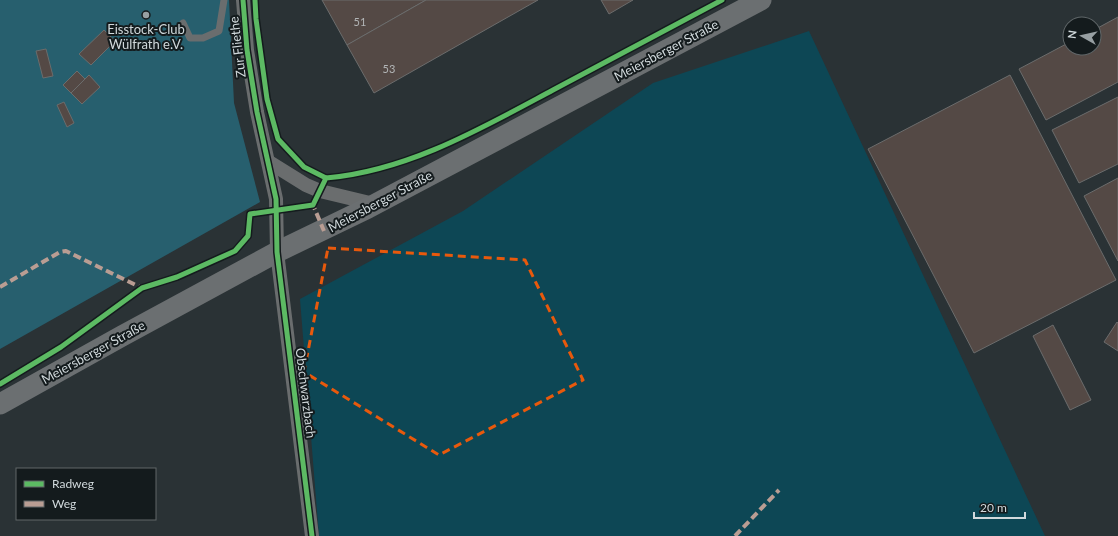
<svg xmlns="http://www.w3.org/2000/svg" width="1118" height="536" font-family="Lato,sans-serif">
  <rect width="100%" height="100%" fill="#2a3235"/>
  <path fill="#0d4755" d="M809,31L1045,536H319L300,299L463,211L653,83Z"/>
  <path fill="#275f6e" d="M0,0H229L234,103L260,202L0,349Z"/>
  <g fill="#544945" stroke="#6b6c6c">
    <path d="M322,0H426L347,45Z"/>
    <path d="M426,0H538L374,93L347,45Z"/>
    <path d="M601,0H633L609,14Z"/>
    <path d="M1118,17V82L1046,120L1019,69L1070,42V48H1094V30Z"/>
    <path d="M104,30L115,41L91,65L79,54Z"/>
    <path d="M46,49L53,76L43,78L36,51Z"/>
    <path d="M77,71L85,79L71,93L63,85Z"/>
    <path d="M89,75L100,87L82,104L71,93Z"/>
    <path d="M1010,75L1116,280L974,353L868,149Z"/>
    <path d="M1118,97V164L1079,183L1052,130Z"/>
    <path d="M64,102L74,123L67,127L57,105Z"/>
    <path d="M1118,178V261L1084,196Z"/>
    <path d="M1117,322L1118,323V351L1104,342Z"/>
    <path d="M1053,325L1091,400L1070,410L1033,336Z"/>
  </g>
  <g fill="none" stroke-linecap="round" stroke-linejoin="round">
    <path stroke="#6a6d6e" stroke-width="7" d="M183,23L190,38H203L219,31L224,0"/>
    <g stroke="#6a6d6e" stroke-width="14">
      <path d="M243,0L247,50L257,112L276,199L277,252L312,536"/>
      <path d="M269,162L306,185L320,191L374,204"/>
    </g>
    <path stroke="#6b6f71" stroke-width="21" d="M0,404L122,336L277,252L368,208L761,0"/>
    <g stroke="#b99d93" stroke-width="4" stroke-dasharray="8 4" stroke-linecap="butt">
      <path d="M314,202L313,205L324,231"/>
      <path d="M0,287L60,252L66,251L142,288"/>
      <path d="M735,536L779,490"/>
    </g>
    <defs>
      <g id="cycleway">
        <path d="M243,0L247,50L257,112L276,199L277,252L312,536"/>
        <path d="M255,0L256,19L267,99L278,139L304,167L326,178"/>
        <path d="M0,384L61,347L142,288L177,277L235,251L248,236L250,214L313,205L326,178C408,171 482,128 553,90C610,60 666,30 722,0"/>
      </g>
    </defs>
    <use href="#cycleway" stroke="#141b1d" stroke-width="8"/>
    <use href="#cycleway" stroke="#5cba63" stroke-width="5"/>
  </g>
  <path fill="none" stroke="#e8590c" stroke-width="3" stroke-dasharray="8 5" stroke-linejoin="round" d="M328,248L525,260L583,380L439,455L304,372Z"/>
  <circle fill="#979fa2" stroke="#141b1d" stroke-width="1.5" cx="146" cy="15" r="4"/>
  <g text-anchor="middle" stroke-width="4" stroke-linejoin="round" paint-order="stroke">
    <g font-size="11" fill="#b2b5b6">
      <text x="360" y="26">51</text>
      <text x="389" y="73">53</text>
    </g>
    <g font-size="13" fill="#d1d9dc" stroke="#141b1d">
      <text x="146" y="34">Eisstock-Club<tspan x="146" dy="15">Wülfrath e.V.</tspan></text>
    </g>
    <g font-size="13" fill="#d1d9dc" stroke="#141b1d">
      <text transform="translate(237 47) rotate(-97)" y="5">Zur Fliethe</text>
      <text transform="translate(666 50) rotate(-28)" y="5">Meiersberger Straße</text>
      <text transform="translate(380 201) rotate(-28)" y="5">Meiersberger Straße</text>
      <text transform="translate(93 352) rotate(-29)" y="5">Meiersberger Straße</text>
      <text transform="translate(306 393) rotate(83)" y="5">Obschwarzbach</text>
    </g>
  </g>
  <rect x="16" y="468" width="140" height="52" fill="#141b1d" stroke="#606769"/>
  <rect x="24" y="481" width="20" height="6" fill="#5cba63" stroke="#606769"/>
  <text x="52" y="488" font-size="12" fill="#d1d9dc">Radweg</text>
  <rect x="24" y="501" width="20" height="6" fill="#b99d93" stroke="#606769"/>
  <text x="52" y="508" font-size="12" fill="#d1d9dc">Weg</text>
  <g transform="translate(1082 36) rotate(278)"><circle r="19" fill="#141b1d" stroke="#606769"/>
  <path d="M0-3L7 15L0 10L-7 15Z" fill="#979fa2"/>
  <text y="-6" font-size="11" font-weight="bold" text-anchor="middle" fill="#d1d9dc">N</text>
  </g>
  <path d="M974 512v6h51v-6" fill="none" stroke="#d1d9dc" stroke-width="2"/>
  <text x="980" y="512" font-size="12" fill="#d1d9dc" stroke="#141b1d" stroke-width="3" paint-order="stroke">20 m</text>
</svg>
